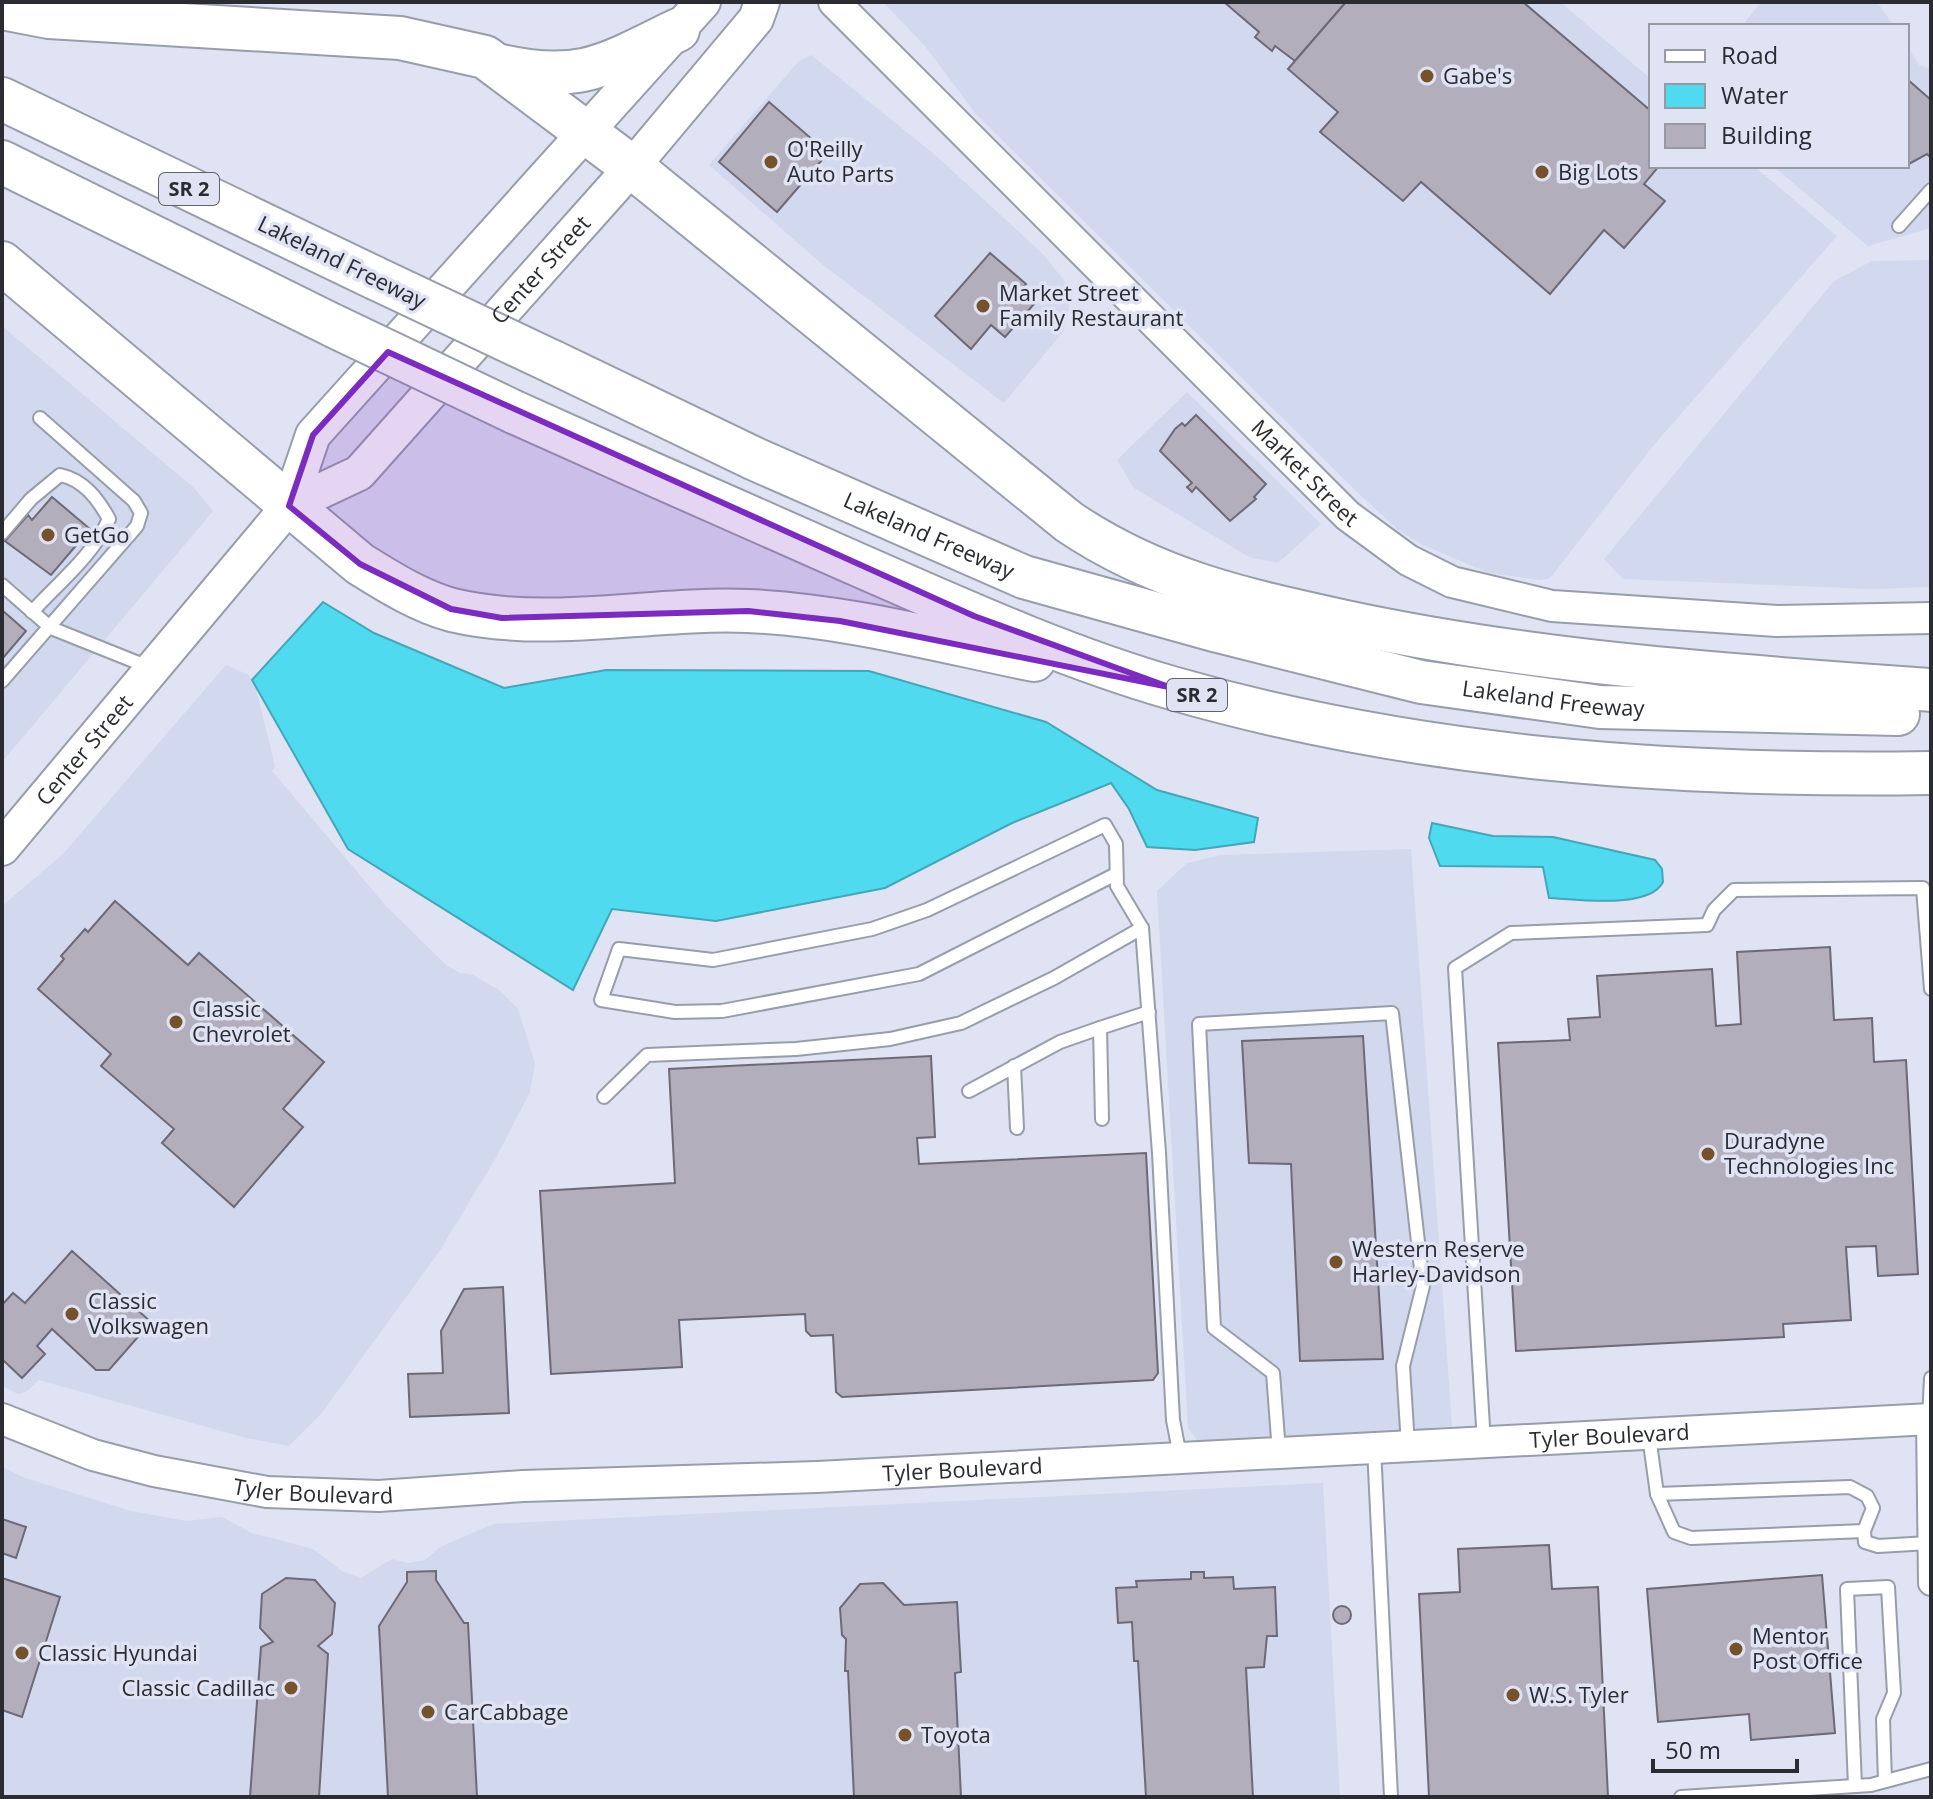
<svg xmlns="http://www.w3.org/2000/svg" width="1933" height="1799" font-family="'Open Sans',sans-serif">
  <rect width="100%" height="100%" fill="#dfe3f3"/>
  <g fill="#d2d8ee">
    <path d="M883,2H1560L1651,79V166H1754L1837,236L1653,446L1550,578L1540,580L1489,573L1423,545L1398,530L1357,492L976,114L925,46Z"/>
    <path d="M1761,2H1877L1894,26H1742Z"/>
    <path d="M1907,46L1919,65L1931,69V228L1868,246L1773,166H1907Z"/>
    <path d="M811,55L934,154L1043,254L1073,292L1063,332L1004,403L822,264L709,165L798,62Z"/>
    <path d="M1931,260V587L1872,589L1623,579L1604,559L1834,281L1872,261Z"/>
    <path d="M2,326L195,489L213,511L2,762Z"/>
    <path d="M1187,392L1321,524L1278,563L1249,557L1134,488L1117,460Z"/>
    <path d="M226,665L249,675L256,689L275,766L272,771L386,906L446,965L460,973L473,975L499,990L518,1009L535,1063L530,1092L497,1156L439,1252L321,1414L289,1446L246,1438L39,1380L26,1392L18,1394L2,1386V906L63,854Z"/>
    <path d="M1411,849L1452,1426L1298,1440L1199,1443L1188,1428L1157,891L1187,863L1221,855Z"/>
    <path d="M2,1467L25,1478L131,1511L186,1521L222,1517L252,1533L313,1549L342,1571L361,1578L392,1559L409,1563L425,1560L440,1547L493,1524L1323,1483L1340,1797H2Z"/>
  </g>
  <g fill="#4fdaf0" stroke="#44a6b7" stroke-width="2">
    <path d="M323,602L374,633L504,688L606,670L869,671L1046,722L1157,790L1258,818L1254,842L1195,850L1147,847L1129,809L1111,783L1012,823L885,888L716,921L612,909L573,990L348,849L252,680Z"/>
    <path d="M1432,823L1493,836L1553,837L1655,860L1662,869L1663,882C1649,910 1575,899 1549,898L1543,867L1440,866L1429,838Z"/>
  </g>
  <g fill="#b3aebc" stroke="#6e6976" stroke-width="2">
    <path d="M1224,2H1346L1295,61L1275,46L1272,51L1255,37L1259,32Z"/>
    <path d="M1346,2H1523L1651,111V166H1659L1644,184L1665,201L1624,248L1604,230L1550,294L1421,182L1403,201L1320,132L1338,112L1288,69Z"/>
    <path d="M1907,79L1931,100V158L1927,154L1907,165Z"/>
    <path d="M769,102L828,153L777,212L719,162Z"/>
    <path d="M990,253L1026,284L1019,291L1034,304L1005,337L991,325L971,349L935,316Z"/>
    <path d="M1196,415L1266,484L1254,497L1256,499L1230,521L1196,487L1192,492L1187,487L1192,483L1160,451L1175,429L1182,423L1185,426Z"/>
    <path d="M52,497L90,529L51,575L5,541L28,515L32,520Z"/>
    <path d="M2,610L26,631L3,658L2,657Z"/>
    <path d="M115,901L188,965L199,953L324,1062L283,1109L303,1127L234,1207L162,1143L174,1129L101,1066L111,1054L38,989L64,959L61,956L85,929L88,932Z"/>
    <path d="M1830,947L1834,1020L1872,1018L1874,1062L1906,1060L1918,1274L1878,1276L1876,1246L1846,1247L1851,1320L1783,1324L1784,1337L1516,1351L1498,1043L1570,1040L1568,1019L1600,1017L1597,976L1712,969L1716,1026L1741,1024L1737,952Z"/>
    <path d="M1363,1036L1383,1359L1300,1361L1291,1164L1249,1163L1242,1041Z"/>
    <path d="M931,1056L935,1137L917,1138L919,1164L1146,1153L1158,1373L1153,1380L842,1397L836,1392L833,1335L811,1336L806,1331L805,1314L679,1320L682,1367L551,1374L540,1191L675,1183L669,1069Z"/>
    <path d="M72,1251L151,1322L109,1370H96L52,1329L37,1346L45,1354L22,1378L2,1359V1305L13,1293L25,1303Z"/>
    <path d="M503,1287L509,1413L410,1417L408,1374L443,1373L441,1331L464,1289Z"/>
    <path d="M2,1519L26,1527L16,1558L2,1553Z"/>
    <path d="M1549,1545L1552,1589L1598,1587L1608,1797H1429L1419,1594L1460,1592L1458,1549Z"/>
    <path d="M436,1571V1580L464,1623H468L477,1797H388L379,1626L407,1582V1572Z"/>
    <path d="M1191,1572H1204V1578L1233,1577L1234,1589L1275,1587L1277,1636H1267L1264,1667L1246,1668L1253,1797H1146L1138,1661H1134L1132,1622L1118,1623L1116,1588L1137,1587L1136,1581L1191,1579Z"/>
    <path d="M1822,1575L1835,1733L1751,1740L1749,1714L1658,1722L1647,1589Z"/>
    <path d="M2,1578L60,1597L22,1717L2,1710Z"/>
    <path d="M286,1578L315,1580L335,1603L332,1634L318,1646L328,1654L319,1797H250L261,1647L273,1642L260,1628L262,1594Z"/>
    <path d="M883,1583L904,1605L957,1602L961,1672L955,1673L961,1797H854L848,1671H845L846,1639L842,1635L840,1608L860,1584Z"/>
    <circle cx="1342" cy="1615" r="9"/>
  </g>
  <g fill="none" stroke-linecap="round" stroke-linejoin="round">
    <defs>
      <g id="service">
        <path d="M1899,226L1931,190"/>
        <path d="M2,533L31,499L60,475C84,480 98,499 109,519C93,556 58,583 32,612"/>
        <path d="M2,585L51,628L151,668"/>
        <path d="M2,681L137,526L141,513L134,501L40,418"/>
        <path d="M1116,874L919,974L722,1011L675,1012L601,1000L619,949L713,960L872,929L927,910L1105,825L1116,844L1117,886L1142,928"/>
        <path d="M1014,1066L1017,1128"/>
        <path d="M969,1091L1060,1042L1100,1028"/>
        <path d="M604,1097L647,1055L796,1049L890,1039L961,1023L1054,978L1142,928L1159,1153L1173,1420L1180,1456"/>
        <path d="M1102,1119L1100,1028L1149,1012"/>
        <path d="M1929,1419L1931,1378"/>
        <path d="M1649,1436L1657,1494L1850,1487L1867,1496L1873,1508L1864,1531L1865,1542L1878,1546L1929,1543"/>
        <path d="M1484,1443L1455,968L1511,933L1707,925L1714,910L1734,890L1923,888L1931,989"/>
        <path d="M1374,1448L1391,1797"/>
        <path d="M1279,1452L1273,1373L1214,1328L1199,1024L1392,1013L1423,1286L1403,1366L1408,1446"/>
        <path d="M1657,1494L1674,1532L1691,1538L1864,1531"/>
        <path d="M1855,1786L1847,1589L1888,1587L1894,1693L1883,1719L1885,1781"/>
        <path d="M1681,1797L1871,1785L1931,1769"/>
      </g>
      <path id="minor" d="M1929,1419L1931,1583"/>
      <g id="tertiary">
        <path id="s1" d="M834,2L1348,516L1408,560L1452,582L1552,606L1777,621L1931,618"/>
        <path id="s2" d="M2,1419L93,1455L154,1471L267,1492L379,1496L523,1486L817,1477L1931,1419"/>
      </g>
      <g id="secondary">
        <path id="s3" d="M289,506L359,473L632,167L756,19L762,2"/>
        <path id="s4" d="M2,848L289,506L313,435L703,2"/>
      </g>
      <g id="motorway">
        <path d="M2,8L49,17L400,38L485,57L632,167L1069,522C1155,580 1241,599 1341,621C1535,663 1733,676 1931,690"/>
        <path d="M501,66C582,84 607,64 678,30"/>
        <path d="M2,99L375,278"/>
        <path d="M2,162L334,326"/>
        <path d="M2,263L360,564C389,582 419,601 452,610C549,633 650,607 748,611C844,615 940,641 1034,660"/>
        <path id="s5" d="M553,362L755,459L1024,577L1218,631L1421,682L1600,707L1898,714"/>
        <path d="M514,412C627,463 741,513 854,563C957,608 1064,657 1172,688C1418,759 1676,777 1931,773"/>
      </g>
    </defs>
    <use href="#service" stroke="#989dab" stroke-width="16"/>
    <use href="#minor" stroke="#989dab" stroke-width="28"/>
    <use href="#tertiary" stroke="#989dab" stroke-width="34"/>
    <use href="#secondary" stroke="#989dab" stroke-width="38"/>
    <use href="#motorway" stroke="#989dab" stroke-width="46"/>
    <use href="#service" stroke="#fff" stroke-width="12"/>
    <use href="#minor" stroke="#fff" stroke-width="24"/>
    <use href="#tertiary" stroke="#fff" stroke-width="30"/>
    <use href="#secondary" stroke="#fff" stroke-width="34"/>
    <use href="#motorway" stroke="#fff" stroke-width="42"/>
    <defs>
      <g id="motorway-bridge">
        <path d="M375,278L553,362"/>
        <path d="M334,326L514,412"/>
      </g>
    </defs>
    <use href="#motorway-bridge" stroke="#989dab" stroke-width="46" stroke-linecap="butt"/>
    <use href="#motorway-bridge" stroke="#fff" stroke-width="42"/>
  </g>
  <path fill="#7b2cbf" fill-opacity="0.2" stroke="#7b2cbf" stroke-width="6" stroke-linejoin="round" d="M388,352L974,616L1169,687L840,621L748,611L502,618L451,609L360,564L289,506L313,435Z"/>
  <g fill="#75522b" stroke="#dfe3f3" stroke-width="3">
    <circle cx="1427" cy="76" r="8"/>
    <circle cx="771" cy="162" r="8"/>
    <circle cx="1542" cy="172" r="8"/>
    <circle cx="983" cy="306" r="8"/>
    <circle cx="48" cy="535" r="8"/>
    <circle cx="176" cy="1022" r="8"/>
    <circle cx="1708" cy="1154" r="8"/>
    <circle cx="1336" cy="1262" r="8"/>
    <circle cx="72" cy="1314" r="8"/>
    <circle cx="1736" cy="1649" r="8"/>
    <circle cx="22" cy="1653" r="8"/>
    <circle cx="291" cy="1688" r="8"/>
    <circle cx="1513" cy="1695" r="8"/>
    <circle cx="428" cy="1712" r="8"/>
    <circle cx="905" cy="1735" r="8"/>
  </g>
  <g text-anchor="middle" stroke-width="7" stroke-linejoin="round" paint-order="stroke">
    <g fill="#dfe3f3" stroke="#60636b" stroke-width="2">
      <rect x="159" y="173" width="60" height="32" rx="6"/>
      <rect x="1167" y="679" width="60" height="32" rx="6"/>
    </g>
    <g font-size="20" font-weight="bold" fill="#2a2c31">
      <text x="189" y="196">SR 2</text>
      <text x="1197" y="702">SR 2</text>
    </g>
    <g font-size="22" fill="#2a2c31" stroke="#dfe3f3" text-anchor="start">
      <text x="1443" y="84">Gabe's</text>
      <text x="787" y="157">O'Reilly<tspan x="787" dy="25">Auto Parts</tspan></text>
      <text x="1558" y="180">Big Lots</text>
      <text x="999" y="301">Market Street<tspan x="999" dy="25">Family Restaurant</tspan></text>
      <text x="64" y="543">GetGo</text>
      <text x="192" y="1017">Classic<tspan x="192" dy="25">Chevrolet</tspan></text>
      <text x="1724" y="1149">Duradyne<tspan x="1724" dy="25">Technologies Inc</tspan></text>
      <text x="1352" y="1257">Western Reserve<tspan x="1352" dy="25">Harley-Davidson</tspan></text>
      <text x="88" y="1309">Classic<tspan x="88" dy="25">Volkswagen</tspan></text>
      <text x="1752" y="1644">Mentor<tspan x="1752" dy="25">Post Office</tspan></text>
      <text x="38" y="1661">Classic Hyundai</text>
      <text x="275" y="1696" text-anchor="end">Classic Cadillac</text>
      <text x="1529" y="1703">W.S. Tyler</text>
      <text x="444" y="1720">CarCabbage</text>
      <text x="921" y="1743">Toyota</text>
    </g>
    <g font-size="22" fill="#2a2c31" stroke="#dfe3f3">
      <text transform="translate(342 262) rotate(26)" y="8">Lakeland Freeway</text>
      <text dy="8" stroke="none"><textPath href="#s3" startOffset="350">Center Street</textPath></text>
      <text dy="8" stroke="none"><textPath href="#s1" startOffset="666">Market Street</textPath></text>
      <text dy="8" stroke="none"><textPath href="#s5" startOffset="414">Lakeland Freeway</textPath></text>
      <text dy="8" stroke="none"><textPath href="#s5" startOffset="1062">Lakeland Freeway</textPath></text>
      <text dy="8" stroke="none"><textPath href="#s4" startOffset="128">Center Street</textPath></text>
      <text dy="8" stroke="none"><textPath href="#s2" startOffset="1620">Tyler Boulevard</textPath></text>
      <text dy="8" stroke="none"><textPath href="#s2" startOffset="972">Tyler Boulevard</textPath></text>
      <text dy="8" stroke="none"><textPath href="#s2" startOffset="322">Tyler Boulevard</textPath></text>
    </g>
  </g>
  <rect width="1933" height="1799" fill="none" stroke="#2a2c31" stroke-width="8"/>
  <rect x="1649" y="24" width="260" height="144" fill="#dfe3f3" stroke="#979aa5" stroke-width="2"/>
  <rect x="1665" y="50" width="40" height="12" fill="#ffffff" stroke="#979aa5" stroke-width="2"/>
  <text x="1721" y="64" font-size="24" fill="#2a2c31">Road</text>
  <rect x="1665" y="84" width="40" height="24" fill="#4fdaf0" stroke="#979aa5" stroke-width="2"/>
  <text x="1721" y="104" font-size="24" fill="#2a2c31">Water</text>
  <rect x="1665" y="124" width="40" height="24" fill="#b3aebc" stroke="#979aa5" stroke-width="2"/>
  <text x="1721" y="144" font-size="24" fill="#2a2c31">Building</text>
  <path d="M1653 1759v12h144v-12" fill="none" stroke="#2a2c31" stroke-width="4"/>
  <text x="1665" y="1759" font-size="24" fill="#2a2c31" stroke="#dfe3f3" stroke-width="6" paint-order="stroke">50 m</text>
</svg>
